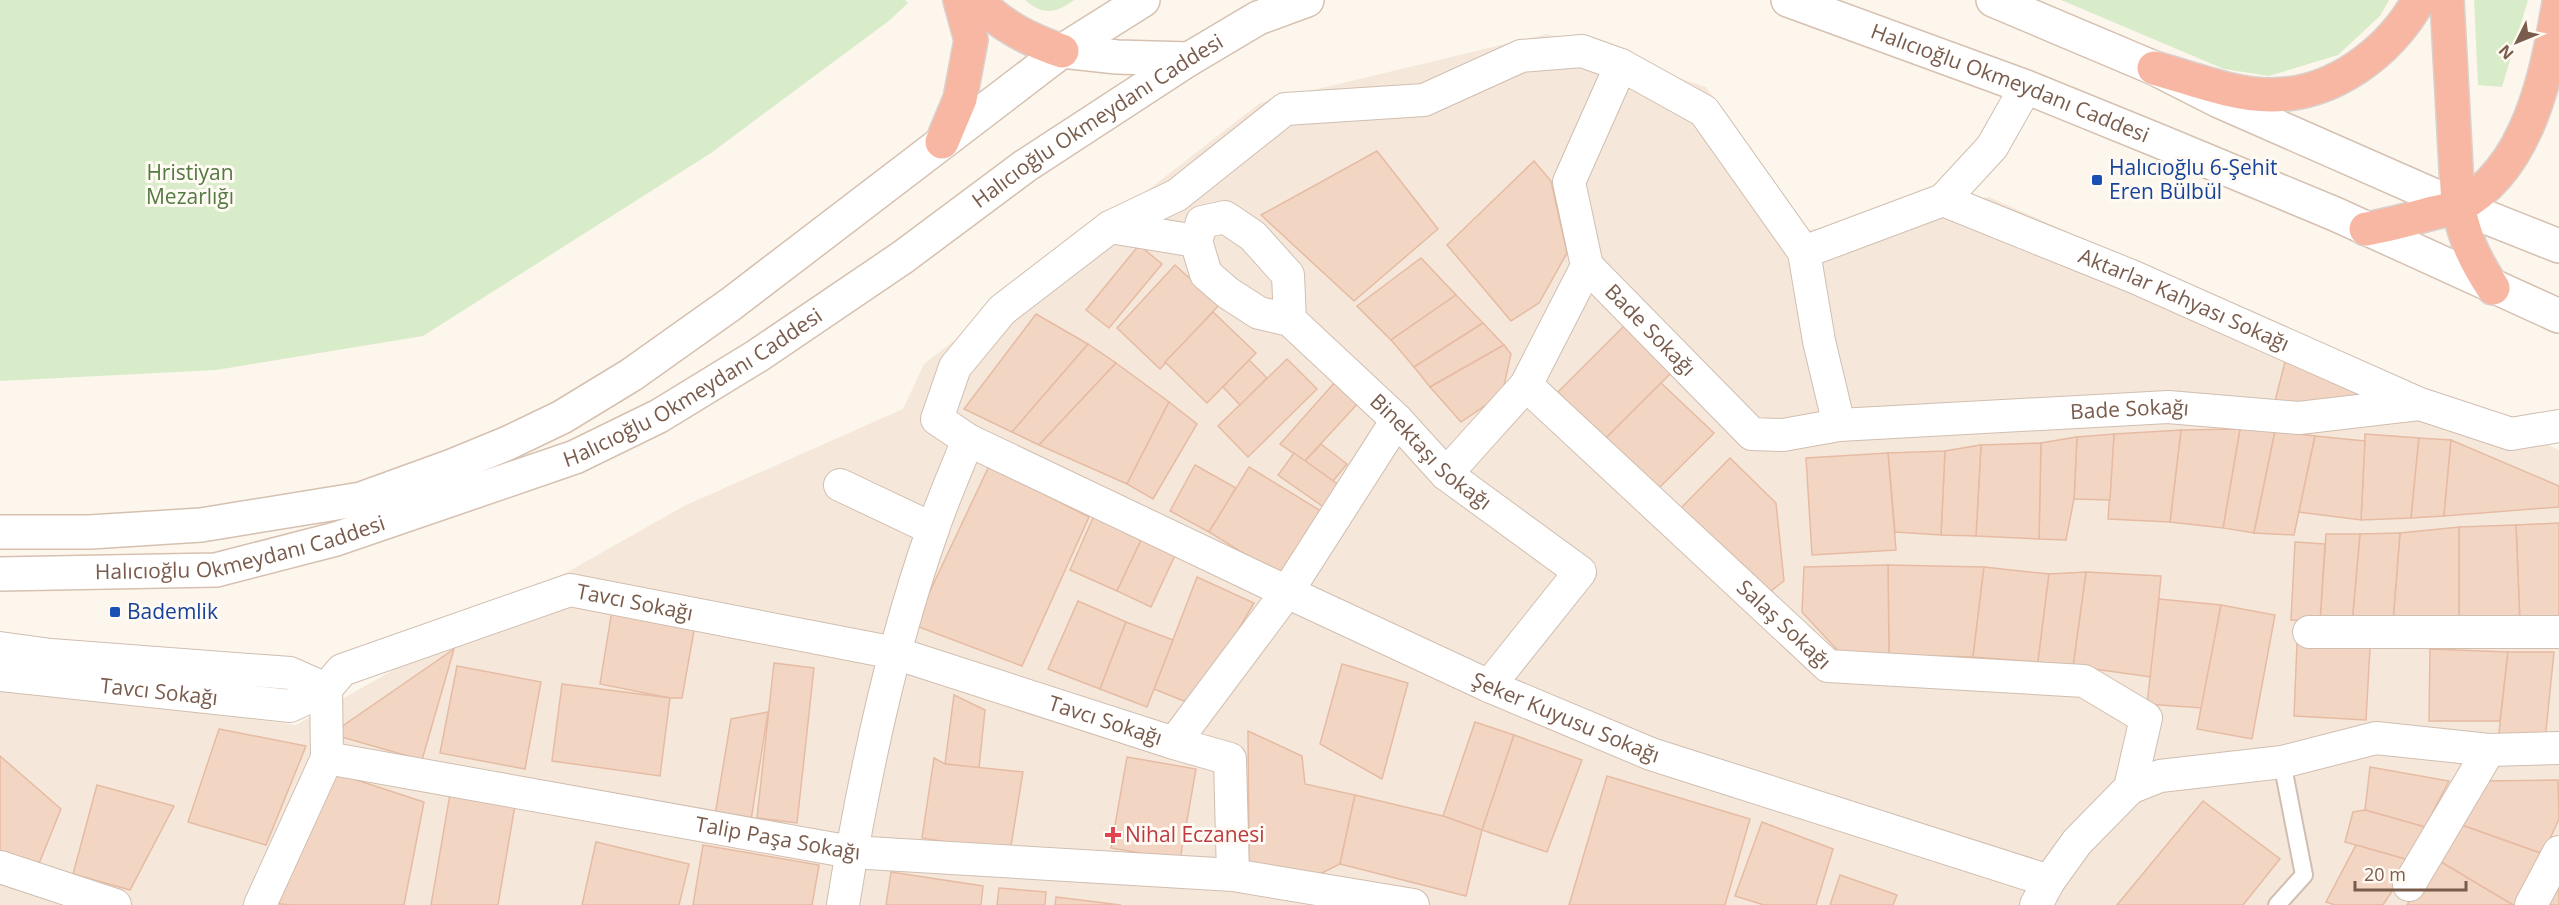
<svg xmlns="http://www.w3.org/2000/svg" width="2559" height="905" font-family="'Open Sans',sans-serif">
  <rect width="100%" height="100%" fill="#fdf6ec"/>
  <path fill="#f5e8da" d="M1547,34L1706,87L1809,230L1989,197L2559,450V905H0V684L296,725L686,505L903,409L924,364L1260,103Z"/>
  <g fill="#d8ecc9">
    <path d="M0,0H905L908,3L890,20L711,153L423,336L216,370L0,381Z"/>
    <path d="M1025,0H1074C1056,14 1042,15 1025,0Z"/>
    <path d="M2061,0H2389L2380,16L2338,55L2269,76L2224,69Z"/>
    <path d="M2474,0H2528L2502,87L2478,85Z"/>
  </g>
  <g fill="#f3d5c3" stroke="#e6bba3" stroke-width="1.5">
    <path d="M1377,151L1438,229L1354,301L1261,215Z"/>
    <path d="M1534,161L1551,181L1567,253L1539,303L1511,321L1447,245Z"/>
    <path d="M1139,245L1162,264L1109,328L1086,310Z"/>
    <path d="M1421,258L1456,295L1391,340L1357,306Z"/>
    <path d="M1175,265L1219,305L1160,369L1117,328Z"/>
    <path d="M1456,295L1483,323L1414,367L1391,340Z"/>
    <path d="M1213,312L1256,353L1207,403L1165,362Z"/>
    <path d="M1036,314L1088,344L1012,432L964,409Z"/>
    <path d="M1483,323L1504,345L1430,387L1414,367Z"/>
    <path d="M1625,325L1672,372L1604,440L1558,392Z"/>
    <path d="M1088,344L1116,363L1039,445L1012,432Z"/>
    <path d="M1504,345L1511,354L1502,394L1461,422L1430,387Z"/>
    <path d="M2287,354L2357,388L2353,407L2274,405Z"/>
    <path d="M1287,359L1317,389L1248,457L1218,426Z"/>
    <path d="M1249,360L1267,378L1240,405L1223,387Z"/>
    <path d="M1116,363L1169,402L1127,484L1039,445Z"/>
    <path d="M1335,382L1359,402L1305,461L1280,444Z"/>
    <path d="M1661,383L1714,433L1655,492L1604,440Z"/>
    <path d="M1169,402L1197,424L1153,499L1127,484Z"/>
    <path d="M2240,429L2275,431L2254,533L2223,528Z"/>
    <path d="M2240,429L2223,528L2170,522L2181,430Z"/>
    <path d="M2181,430L2170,522L2108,519L2114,434Z"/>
    <path d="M2275,431L2315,436L2294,535L2254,533Z"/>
    <path d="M2114,434L2110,500L2074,499L2077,437Z"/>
    <path d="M2365,434L2419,438L2411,518L2361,520Z"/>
    <path d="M2315,436L2365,441L2361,520L2299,512Z"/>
    <path d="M2077,437L2074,499L2066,540L2039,539L2041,443Z"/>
    <path d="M2419,438L2451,440L2444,516L2411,518Z"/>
    <path d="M2451,440L2559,486V507L2444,516Z"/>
    <path d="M2041,443L2039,539L1976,536L1981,445Z"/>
    <path d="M1321,444L1347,464L1333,481L1305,461Z"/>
    <path d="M1981,445L1976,536L1941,535L1945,451Z"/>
    <path d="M1945,451L1941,535L1895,532L1888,453Z"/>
    <path d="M1294,453L1343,488L1328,510L1278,475Z"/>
    <path d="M1888,453L1896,550L1812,555L1806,458Z"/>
    <path d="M1730,458L1776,503L1784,581L1767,594L1681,508Z"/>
    <path d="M1195,465L1236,488L1209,532L1170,511Z"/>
    <path d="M989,466L1089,517L1022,666L914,625Z"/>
    <path d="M1249,467L1324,513L1285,579L1209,532Z"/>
    <path d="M1096,511L1144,534L1117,591L1070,570Z"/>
    <path d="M2559,523V622L2520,623L2516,525Z"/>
    <path d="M2516,525L2520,623L2459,621V527Z"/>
    <path d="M2459,527V621H2393L2400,533Z"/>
    <path d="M2400,533L2393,621L2352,623L2360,534Z"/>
    <path d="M1144,534L1178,549L1151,607L1117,591Z"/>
    <path d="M2326,534H2360L2352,623L2320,621Z"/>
    <path d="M2295,542L2325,544L2320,621L2291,620Z"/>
    <path d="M1888,565L1984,567L1973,657L1889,655Z"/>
    <path d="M1888,565L1889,655L1840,653L1802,612L1804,567Z"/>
    <path d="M1984,567L2049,574L2038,662L1973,657Z"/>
    <path d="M2086,572L2161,576L2151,677L2073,666Z"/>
    <path d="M2086,572L2073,666L2038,662L2049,574Z"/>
    <path d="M1197,577L1254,603L1194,705L1154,689Z"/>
    <path d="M2159,599L2221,605L2202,708L2147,704Z"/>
    <path d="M1078,601L1126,622L1100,689L1048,669Z"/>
    <path d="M2221,605L2275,615L2252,739L2197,729Z"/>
    <path d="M612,610L695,625L682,698H670L600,684Z"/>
    <path d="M1126,622L1173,640L1147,707L1100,689Z"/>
    <path d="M2297,643L2370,648L2366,720L2294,716Z"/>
    <path d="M454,649L422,760L331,734Z"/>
    <path d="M2430,649L2508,652L2500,721H2429Z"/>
    <path d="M2508,652H2554L2545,740L2498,741Z"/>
    <path d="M774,663L814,668L797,823L757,818Z"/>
    <path d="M1342,664L1408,683L1382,779L1320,744Z"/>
    <path d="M457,666L541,682L525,769L440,753Z"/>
    <path d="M562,684L670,698L660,776L552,761Z"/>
    <path d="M954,695L985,710L979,768L945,764Z"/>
    <path d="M768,712L751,820L715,815L731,719Z"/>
    <path d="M1475,722L1514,735L1482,830L1443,816Z"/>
    <path d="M219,729L306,746L266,845L188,822Z"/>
    <path d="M1248,731L1302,756L1305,784L1355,795L1340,864L1296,886L1249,863Z"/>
    <path d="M1514,735L1582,760L1547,852L1482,830Z"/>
    <path d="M0,756L61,809L38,866L0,851Z"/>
    <path d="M1127,757L1196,769L1180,860L1111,848Z"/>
    <path d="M934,758L945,764L1023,772L1010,852L922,838Z"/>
    <path d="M2370,767L2449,781L2425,827L2365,810Z"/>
    <path d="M332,772L424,802L404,905H290L262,902Z"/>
    <path d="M1607,776L1750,819L1725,905H1569Z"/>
    <path d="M2558,780L2559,819L2543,854L2456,823L2480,781Z"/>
    <path d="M97,785L174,806L130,890L73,874Z"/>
    <path d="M450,794L515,805L498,905H431Z"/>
    <path d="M1355,795L1443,816L1482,830L1466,896L1340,864Z"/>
    <path d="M2203,801L2280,859L2243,905H2117Z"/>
    <path d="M2365,810L2425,827L2412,861L2345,842L2353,812Z"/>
    <path d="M1762,822L1833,849L1816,905H1764L1735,896Z"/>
    <path d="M2456,823L2543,854L2519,905H2513L2436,859Z"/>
    <path d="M596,842L689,864L679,905H582Z"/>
    <path d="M703,845L819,865L812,905H693Z"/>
    <path d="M2356,845L2412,861L2383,905H2335L2326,902Z"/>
    <path d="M2436,859L2513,905H2407Z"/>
    <path d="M2559,869V905H2539Z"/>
    <path d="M891,872L983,886L981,905H886Z"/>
    <path d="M1840,875L1897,895L1893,905H1830Z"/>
    <path d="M999,888L1046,892L1045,905H997Z"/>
    <path d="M1056,897L1121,905H1055Z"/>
  </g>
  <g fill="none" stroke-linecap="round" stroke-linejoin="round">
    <defs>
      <path id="lane" d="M2277,905L2304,875L2282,762"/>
      <g id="street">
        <path id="s1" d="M2026,87L1992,147L1943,200L2134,277L2420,404L2511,434L2559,426"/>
        <path d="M1110,227L1196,241"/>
        <path id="s2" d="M1587,266L1752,434L1783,435L1839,425L1819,341L1804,252"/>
        <path id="s3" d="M1290,320L1288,275L1253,236L1225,217L1202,222L1196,241L1206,274L1228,293L1259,313L1290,320L1397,420L1446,474L1580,572L1489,686"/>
        <path id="s4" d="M1526,385L1828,666L2084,681L2146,718L2130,788"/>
        <path id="s5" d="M1397,420L1287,592L1489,686L1651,754L2049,881"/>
        <path id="s6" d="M1839,425L2168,407L2299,418L2419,404"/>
        <path d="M968,440L937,419L955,367L1002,310L1110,227L1177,195L1285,109L1424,100L1521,56L1582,51L1621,65"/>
        <path d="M1446,474L1526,385L1587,266L1569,182L1621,65L1704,111L1804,252L1943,200"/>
        <path d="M840,485L933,529"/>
        <path d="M2309,632H2559"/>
        <path d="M0,648L51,655L290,673L326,689"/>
        <path id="s7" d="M0,675L290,706L326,689L342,670L570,590L895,653L1174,743L1230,759L1233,875"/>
        <path id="s8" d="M327,758L851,852L1233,875L1413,905"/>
        <path d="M0,867L115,905"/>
        <path d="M2409,885L2489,750"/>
        <path d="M260,905L327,758L326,689"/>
        <path d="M843,905C863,781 891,647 933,529C943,499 956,470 968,440L1287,592L1174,743"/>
        <path d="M2036,905L2049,881L2077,842L2130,788L2160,776L2282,762L2376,738L2489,750L2559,748"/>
        <path d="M2531,905L2559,852"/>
      </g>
      <g id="secondary">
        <path id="s9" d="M1788,0L2026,87L2159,141L2335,214L2559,316"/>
        <path d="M1993,0L2154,68L2219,101L2458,206L2559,246"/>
        <path d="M1062,51L1117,57L1189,59"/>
        <path d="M0,532H90L201,525L361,499L452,466L508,443L562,417L631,375L731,304L1062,51L1143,0"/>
        <path id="s10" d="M0,574L216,570L336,539L575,457L659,416L757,356L903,257L1025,166L1189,59L1258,18L1307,0"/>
      </g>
      <g id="highway">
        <path d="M976,0C1002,26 1027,39 1062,51"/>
        <path d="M2447,0L2458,206C2465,239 2474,259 2493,288"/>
        <path d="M2154,68C2191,78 2232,95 2271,95C2333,95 2389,53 2419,0"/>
        <path d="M942,142L960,99L971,40L960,0"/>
        <path d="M2366,229C2389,225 2410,219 2433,213C2441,211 2451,210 2459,206C2529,169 2547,74 2559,3"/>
      </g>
    </defs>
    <use href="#lane" stroke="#d1beb0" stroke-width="20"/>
    <use href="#street" stroke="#d1beb0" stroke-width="34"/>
    <use href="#secondary" stroke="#d6c0b0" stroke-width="36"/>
    <use href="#highway" stroke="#dad1cd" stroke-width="36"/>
    <use href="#lane" stroke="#fff" stroke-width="16"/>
    <use href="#street" stroke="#fff" stroke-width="32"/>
    <use href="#secondary" stroke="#fff" stroke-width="33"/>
    <use href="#highway" stroke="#f7b7a3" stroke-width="33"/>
  </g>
  <g fill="#1a4fb4" stroke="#fffaf3" stroke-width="2">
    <rect x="2091" y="174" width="12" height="12" rx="3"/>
    <rect x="109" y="606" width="12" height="12" rx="3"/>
  </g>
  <path fill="#e0444e" stroke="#fffaf3" stroke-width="2" d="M1110 826h6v6h6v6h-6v6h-6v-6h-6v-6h6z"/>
  <g text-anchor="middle" stroke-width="6" stroke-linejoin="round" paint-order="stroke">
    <g font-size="21" fill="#7a5c4d" stroke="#fffaf3">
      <text dy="7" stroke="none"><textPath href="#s9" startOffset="237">Halıcıoğlu Okmeydanı Caddesi</textPath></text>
      <text dy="7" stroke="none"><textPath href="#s10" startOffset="1215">Halıcıoğlu Okmeydanı Caddesi</textPath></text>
      <text dy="7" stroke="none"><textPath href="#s1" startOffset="402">Aktarlar Kahyası Sokağı</textPath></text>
      <text dy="7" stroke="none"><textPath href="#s2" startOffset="90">Bade Sokağı</textPath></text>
      <text dy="7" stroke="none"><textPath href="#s10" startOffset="729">Halıcıoğlu Okmeydanı Caddesi</textPath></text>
      <text dy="7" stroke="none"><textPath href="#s6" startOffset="291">Bade Sokağı</textPath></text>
      <text dy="7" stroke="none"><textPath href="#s3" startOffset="500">Binektaşı Sokağı</textPath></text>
      <text dy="7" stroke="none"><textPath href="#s10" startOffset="243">Halıcıoğlu Okmeydanı Caddesi</textPath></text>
      <text dy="7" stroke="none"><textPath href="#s7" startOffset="664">Tavcı Sokağı</textPath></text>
      <text dy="7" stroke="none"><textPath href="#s4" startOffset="352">Salaş Sokağı</textPath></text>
      <text dy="7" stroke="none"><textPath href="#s7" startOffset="160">Tavcı Sokağı</textPath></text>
      <text dy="7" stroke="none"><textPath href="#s5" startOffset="510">Şeker Kuyusu Sokağı</textPath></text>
      <text dy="7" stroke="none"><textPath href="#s7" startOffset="1150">Tavcı Sokağı</textPath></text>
      <text dy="7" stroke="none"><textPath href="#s8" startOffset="458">Talip Paşa Sokağı</textPath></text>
    </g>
    <g font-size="21" fill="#164399" stroke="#fffaf3" text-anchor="start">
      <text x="2109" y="175">Halıcıoğlu 6-Şehit<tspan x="2109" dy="24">Eren Bülbül</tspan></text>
      <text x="127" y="619">Bademlik</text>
    </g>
    <g font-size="21" fill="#537a41" stroke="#fffaf3">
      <text x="190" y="180">Hristiyan<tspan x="190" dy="24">Mezarlığı</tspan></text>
    </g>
    <g font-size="21" fill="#be3a42" stroke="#fffaf3" text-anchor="start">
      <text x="1125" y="842">Nihal Eczanesi</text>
    </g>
  </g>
  <g transform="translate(2517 42) rotate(227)" stroke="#fffaf3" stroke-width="4.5" paint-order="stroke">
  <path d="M0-4.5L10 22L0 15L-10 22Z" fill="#7a5c4d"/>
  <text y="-9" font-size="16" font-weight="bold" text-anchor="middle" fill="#7a5c4d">N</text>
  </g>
  <path d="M2355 881v9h111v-9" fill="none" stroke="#7a5c4d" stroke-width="3"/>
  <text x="2364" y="881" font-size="18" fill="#7a5c4d" stroke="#fffaf3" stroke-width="4.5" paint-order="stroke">20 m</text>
</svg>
